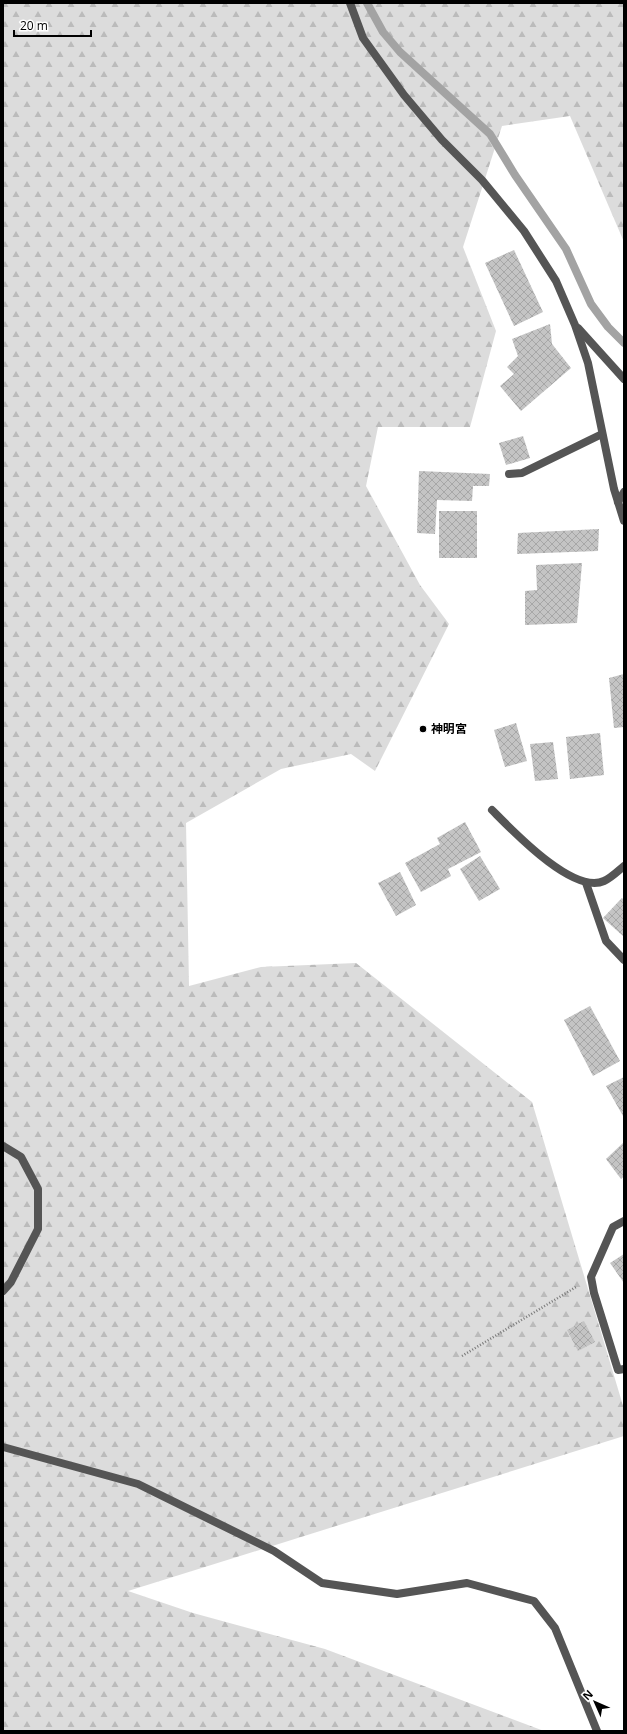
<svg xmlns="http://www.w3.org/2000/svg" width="627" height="1734" font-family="'Open Sans','Noto Sans JP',sans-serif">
  <defs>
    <pattern id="forest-firs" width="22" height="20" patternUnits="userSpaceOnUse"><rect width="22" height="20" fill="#dcdcdc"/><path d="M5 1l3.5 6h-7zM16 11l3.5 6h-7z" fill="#bbb"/></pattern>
    <pattern id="building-cross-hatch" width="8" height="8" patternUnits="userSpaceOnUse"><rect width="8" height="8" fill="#c4c4c4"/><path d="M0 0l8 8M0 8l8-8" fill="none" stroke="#a7a7a7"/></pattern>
  </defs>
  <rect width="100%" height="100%" fill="#fff"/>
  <path fill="url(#forest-firs)" d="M3,3H624V242L570,116L502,126L463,247L496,331L470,427H378L366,486L420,585L449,624L375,771L351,754L281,769L186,823L189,986L261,967L356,963L532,1102L624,1409V1436L128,1591L193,1613L325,1649L544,1731H3Z"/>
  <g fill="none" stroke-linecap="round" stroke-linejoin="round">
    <path stroke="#a3a3a3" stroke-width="8" d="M367,3L383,32L400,52L490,134L515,175L566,249L591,304L608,327L624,343"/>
  </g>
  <g fill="url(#building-cross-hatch)">
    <path d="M514,250L543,312L514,326L485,263Z"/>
    <path d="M550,324L552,344L571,368L521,411L500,386L514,374L507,367L518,356L512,339Z"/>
    <path d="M523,436L530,458L506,465L499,443Z"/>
    <path d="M419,471L490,474L489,486H473L472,501L437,500L435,534L417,533Z"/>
    <rect x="439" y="511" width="38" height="47"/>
    <path d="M599,529L598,551L517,554L518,533Z"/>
    <path d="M582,563L577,623L525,625V591L537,590L536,565Z"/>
    <path d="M624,674V727L614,728L609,678Z"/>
    <path d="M516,723L527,761L505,767L494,730Z"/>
    <path d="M600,733L604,775L570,779L566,737Z"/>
    <path d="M553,742L558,779L535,781L530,744Z"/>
    <path d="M465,822L481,852L448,869L451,876L421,892L405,863L440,844L437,838Z"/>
    <path d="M480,856L500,889L479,901L460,869Z"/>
    <path d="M400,872L416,905L396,916L378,883Z"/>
    <path d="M622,898L624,900V937L603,918Z"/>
    <path d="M590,1006L620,1061L593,1076L564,1020Z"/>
    <path d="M624,1077V1115L623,1116L606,1086Z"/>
    <path d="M624,1142V1176L621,1179L606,1159Z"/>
    <path d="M624,1254V1283L610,1263Z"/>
    <path d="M584,1321L595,1342L578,1351L567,1330Z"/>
  </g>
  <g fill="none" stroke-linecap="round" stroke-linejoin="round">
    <path stroke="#777" stroke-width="2.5" stroke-dasharray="1 2" stroke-linecap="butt" d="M462,1356L576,1287"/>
    <g stroke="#555" stroke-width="8">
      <path d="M509,474L522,473L602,434"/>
      <path d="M586,883L606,941L624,960"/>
    </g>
    <g stroke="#555" stroke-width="8">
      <path d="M350,3L363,38L404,95L442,140L482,180L524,231L556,281L575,325L588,363L614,489L624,521"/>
      <path d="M578,328L624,379"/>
      <path d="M618,502L624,492"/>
      <path d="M492,810C512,830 573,895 604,881C611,878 618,871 624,866"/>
      <path d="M3,1146L21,1157L38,1189V1229L11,1282L3,1291"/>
      <path d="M624,1221L613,1227L591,1277L594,1293L618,1370L624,1369"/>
      <path d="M3,1447L138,1484L274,1551L322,1583L397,1594L467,1583L534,1601L555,1628L597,1731"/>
    </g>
  </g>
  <circle fill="#000" stroke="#fff" stroke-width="1.5" cx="423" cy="729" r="4"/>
  <g text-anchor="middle" stroke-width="3" stroke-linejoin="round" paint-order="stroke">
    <g font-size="12" font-weight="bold" fill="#000" stroke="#fff" text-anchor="start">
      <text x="431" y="733">神明宮</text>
    </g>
  </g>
  <rect width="627" height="1734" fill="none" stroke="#000000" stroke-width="8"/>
  <g transform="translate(595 1702) rotate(315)" stroke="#ffffff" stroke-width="3" paint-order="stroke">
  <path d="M0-3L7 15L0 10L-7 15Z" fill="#000000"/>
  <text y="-6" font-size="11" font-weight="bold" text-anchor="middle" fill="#000000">N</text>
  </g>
  <path d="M14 30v6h77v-6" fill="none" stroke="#000000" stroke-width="2"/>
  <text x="20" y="30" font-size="12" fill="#000000" stroke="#ffffff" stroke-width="3" paint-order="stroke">20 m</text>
</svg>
